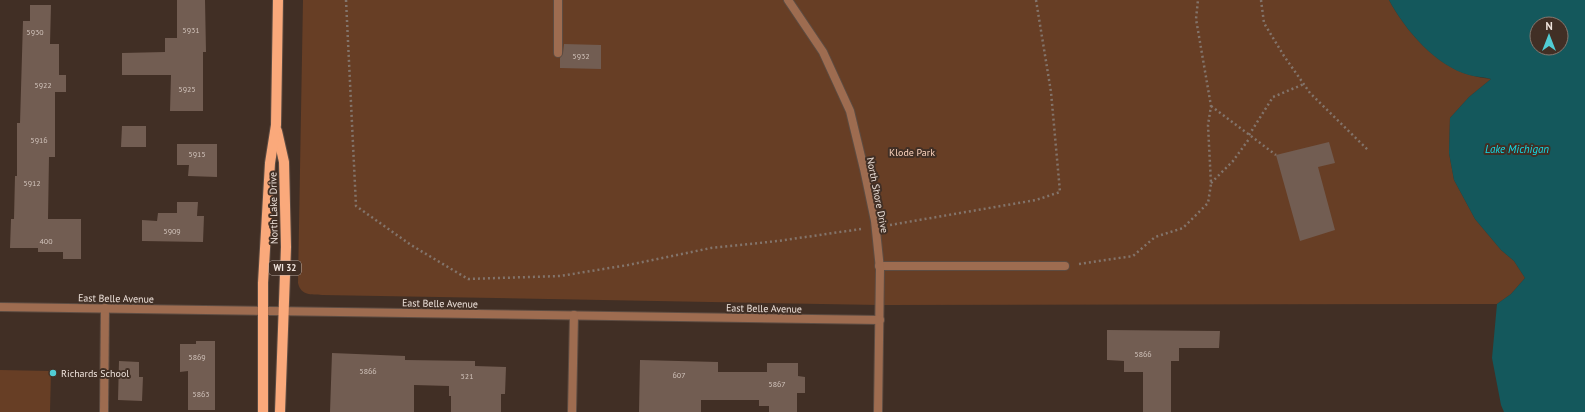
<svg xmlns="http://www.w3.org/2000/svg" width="1585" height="412" font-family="'PT Sans',sans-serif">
  <rect width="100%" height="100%" fill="#412f25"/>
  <g fill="#673e25">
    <path d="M303,0H1389C1405,30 1436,66 1470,75C1476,77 1484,78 1491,79L1469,97L1450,118L1449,153L1454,180L1475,219L1501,250L1514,261L1525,278L1511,294L1497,304L880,305L322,295C311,294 301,296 298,283Z"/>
    <path d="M0,370L51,371L50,412H0Z"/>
  </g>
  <path fill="#14585c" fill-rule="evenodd" d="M1389,0H1585V412H1504L1501,405L1492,358L1497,304L1511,294L1525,278L1514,261L1501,250L1475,219L1454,180L1449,153L1450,118L1469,97L1491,79C1484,77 1476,77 1469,75C1436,66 1405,30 1389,0ZM1537,24H1561V48H1537Z"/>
  <g fill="#725d52">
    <path d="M177,0H205L206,52H203V111H170L171,75H122V53L165,52V38H177Z"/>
    <path d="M30,5H51L50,44H59V75H66V92H55V157H49L48,219H81V259H63V252H38V248H10L11,219H14L15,176H17V123H20L23,21H30Z"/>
    <path d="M564,44L601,45V69L560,68V58L563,53Z"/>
    <path d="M122,126H146V147H121Z"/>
    <path d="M1329,142L1335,163L1318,167L1335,230L1300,241L1276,155Z"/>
    <path d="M177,144H217V177L188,176L189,165H177Z"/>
    <path d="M177,202H198L197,216H204L203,242L142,241V220L157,221L158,213H177Z"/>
    <path d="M1107,330L1220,331L1219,348H1179V361H1171V412H1143V372H1124V361L1107,360Z"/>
    <path d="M196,341H215V410H188V371L180,372V344H196Z"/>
    <path d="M332,353L405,356V360L475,361V366L506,367L505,394H501V412H451V396H449V386L414,385V412H330Z"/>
    <path d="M640,360L718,362V372H767V363H798V376L805,377V393H797V412H769V406H759V400H701V412H639Z"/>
    <path d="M119,361L139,362V377H143L142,401L118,400Z"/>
  </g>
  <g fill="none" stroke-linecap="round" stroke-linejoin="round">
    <defs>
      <g id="lane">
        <path d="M558,53V0"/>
        <path d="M879,266H1065"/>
        <path d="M104,412L105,308"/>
      </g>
      <g id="street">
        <path d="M788,0L823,52L850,111L864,169L875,221L880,269L878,412"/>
        <path d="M0,307L880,320"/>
        <path d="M572,412L574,315"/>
      </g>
      <g id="primary">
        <path d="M277,131L284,162L286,247L280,412"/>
        <path d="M263,412V283L270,163L276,125L278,0"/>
      </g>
    </defs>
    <use href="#lane" stroke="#5d4c42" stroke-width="10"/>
    <use href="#street" stroke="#5d4c42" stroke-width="10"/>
    <use href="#primary" stroke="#5d4c42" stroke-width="12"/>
    <g stroke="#83746b" stroke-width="2.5" stroke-dasharray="2 3" stroke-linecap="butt">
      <path d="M346,0L356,206L411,245L468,279L560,276L628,265L711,248L778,241L861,229"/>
      <path d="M1261,0L1264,23L1284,56L1310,93L1369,151"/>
      <path d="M1211,106L1276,155"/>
      <path d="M1249,135L1273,97L1304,84"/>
      <path d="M1211,183L1233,161L1249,139"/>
      <path d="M890,225L1036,200L1060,192L1051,92L1036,0"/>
      <path d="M1079,264L1133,256L1155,237L1183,228L1208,203L1211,184L1208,125L1211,106L1196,19L1198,0"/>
    </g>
    <use href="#lane" stroke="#9e6c50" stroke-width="8"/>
    <use href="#street" stroke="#9e6c50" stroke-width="8"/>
    <use href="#primary" stroke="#faa97b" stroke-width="10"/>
  </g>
  <circle fill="#51ccd4" stroke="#412f25" stroke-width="1.5" cx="53" cy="373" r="4"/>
  <g text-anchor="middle" stroke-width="4" stroke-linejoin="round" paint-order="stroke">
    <g font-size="8" fill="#d0c2ba">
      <text x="191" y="33">5931</text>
      <text x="35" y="35">5930</text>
      <text x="581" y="59">5932</text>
      <text x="43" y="88">5922</text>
      <text x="187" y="92">5925</text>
      <text x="39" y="143">5916</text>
      <text x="197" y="157">5915</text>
      <text x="32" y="186">5912</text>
      <text x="172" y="234">5909</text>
      <text x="46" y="244">400</text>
      <text x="1143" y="357">5866</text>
      <text x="197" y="360">5869</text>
      <text x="368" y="374">5866</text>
      <text x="679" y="378">607</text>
      <text x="467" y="379">521</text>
      <text x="777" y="387">5867</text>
      <text x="201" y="397">5863</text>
    </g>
    <rect fill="#412f25" stroke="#bbada5" stroke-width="1" x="269" y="261" width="32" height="14" rx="3"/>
    <g font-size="9" font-weight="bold" fill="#efe3dc">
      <text x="285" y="271">WI 32</text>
    </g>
    <g font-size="10" fill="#fdd4be" stroke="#412f25">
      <text x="912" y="156">Klode Park</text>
    </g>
    <g font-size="10" fill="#efe3dc" stroke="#412f25">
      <text transform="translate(878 195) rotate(79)" y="4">North Shore Drive</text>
      <text transform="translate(273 208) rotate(-91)" y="4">North Lake Drive</text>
      <text transform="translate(116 298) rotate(1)" y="4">East Belle Avenue</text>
      <text transform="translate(440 303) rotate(1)" y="4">East Belle Avenue</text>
      <text transform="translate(764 308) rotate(1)" y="4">East Belle Avenue</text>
    </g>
    <g font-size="10" fill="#efe3dc" stroke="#412f25" text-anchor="start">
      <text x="61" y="377">Richards School</text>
    </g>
    <g font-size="11" font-style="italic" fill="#12dde9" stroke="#412f25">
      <text x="1517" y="153">Lake Michigan</text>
    </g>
  </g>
  <g transform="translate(1549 36)"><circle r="19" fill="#412f25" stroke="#87776e"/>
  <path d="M0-3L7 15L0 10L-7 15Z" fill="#51ccd4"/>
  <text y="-6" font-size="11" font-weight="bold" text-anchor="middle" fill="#efe3dc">N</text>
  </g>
</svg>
